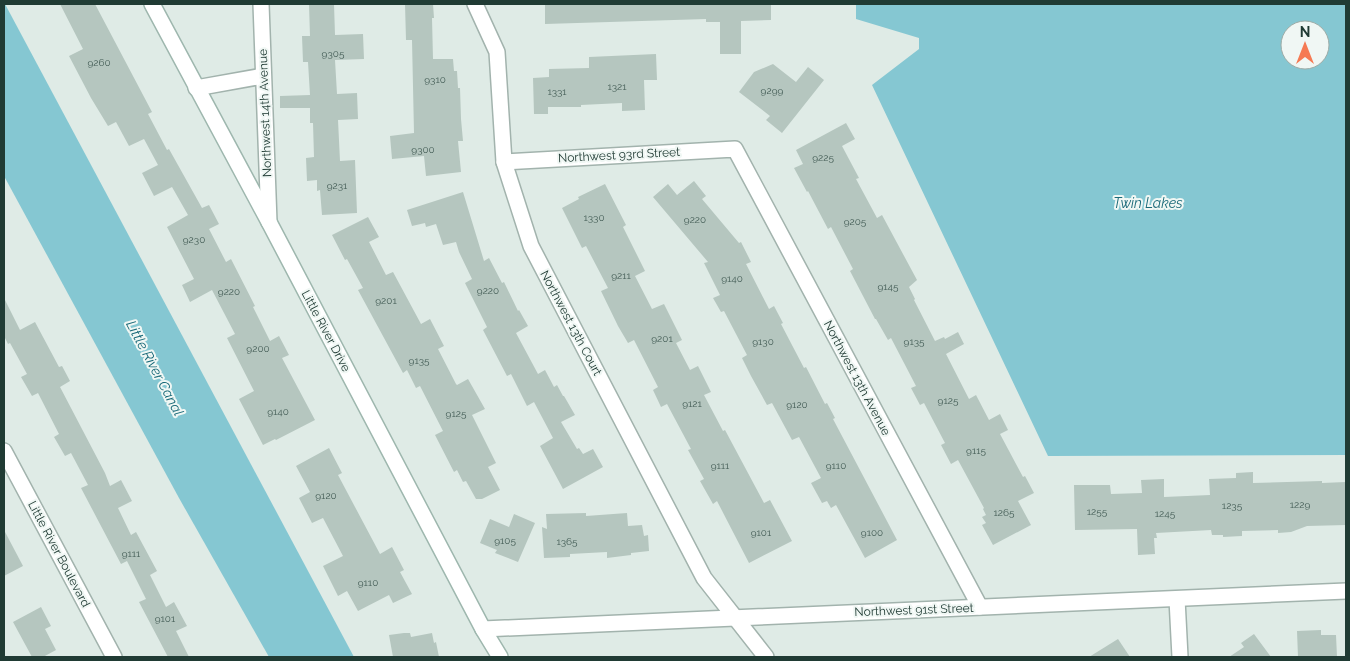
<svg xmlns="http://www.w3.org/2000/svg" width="1350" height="661" font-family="Raleway,sans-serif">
  <rect width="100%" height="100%" fill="#dfebe6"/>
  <g fill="#85c7d2" fill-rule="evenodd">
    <path d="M4,4H5L354,657H269L179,498L4,176Z"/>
    <path d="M856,4H1346V455L1048,456L872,85L919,49V38L856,19ZM1290,30H1320V60H1290Z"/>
  </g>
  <g fill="#b5c6bf">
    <path d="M60,4H95L152,112L148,114L167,150L169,149L202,208L209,205L219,224L209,229L226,262L231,259L255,306L253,307L270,341L279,336L289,355L282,358L315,420L276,440L275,439L263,445L239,399L254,391L227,338L235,334L212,290L190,302L182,285L194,279L167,227L188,215L172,187L154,196L142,173L158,165L144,139L129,146L116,122L108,126L91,98L69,56L83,49Z"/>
    <path d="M309,4H334L335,35L363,34L364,59L335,60L337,94L357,93L358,119L338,120L340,161L355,160L357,213L322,215L320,190L317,191V180L307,181L306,158L314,157L313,123H310V108H280V96L310,95L308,62H303L302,36H310Z"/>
    <path d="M405,4H433L434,18H432L433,59H453L454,71H457L458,88H460L461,119L463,141H458L461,172L426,176L424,156L392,159L390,136L414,133L412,40H406Z"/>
    <path d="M545,4H771V20L741,21V54H720V22H706V19L545,24Z"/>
    <path d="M656,54L657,80H644L645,110L622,111V103L581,105V107H548V114H534L533,78L549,77V69L589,68V57Z"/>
    <path d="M773,64L796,82L808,67L824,80L782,133L766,120L770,116L739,92L754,72Z"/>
    <path d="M846,123L855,139L842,146L859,178L856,179L877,218L882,215L917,280L909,287L915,299L914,300L935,341L944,337L945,339L958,332L964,344L946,354L969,399L976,395L989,420L1000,414L1008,430L1000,434L1023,477L1025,476L1034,493L1018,501L1031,525L993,545L982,525L986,523L982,517L986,515L983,509L984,508L958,460L951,464L941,445L945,443L924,403L920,405L911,388L916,386L891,338L888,340L876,319H875L850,271L853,269L831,227L828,229L808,191L807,192L794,168L803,164L796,150Z"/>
    <path d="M694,181L706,196L702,199L739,243L741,242L751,262L746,264L769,309L774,306L783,323L781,324L804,368L806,367L825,404L827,403L835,418L833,419L897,540L865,558L836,505L831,508L827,501L822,503L811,483L821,478L799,437L792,440L772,403L767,405L751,376L742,358L747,355L724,311L721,312L713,298L720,295L704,263L708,262L653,197L668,184L677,195Z"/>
    <path d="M605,184L626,225L623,227L645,271L635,276L652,309L664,304L682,340L676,343L690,370L698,366L711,392L704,395L723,431L725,430L764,503L770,500L792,541L749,563L717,501L713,504L700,481L704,479L688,450L691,449L667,404L661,407L653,390L658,387L634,340L628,343L618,326L601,291L608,288L586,246L582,248L562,208L579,199L578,197Z"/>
    <path d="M463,192L484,261L489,258L502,283L504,282L518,311L519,310L528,326L516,333L538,374L545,370L554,387L557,385L563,396H564L575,415L561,422L577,449L579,448L583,454L593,449L603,467L563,489L540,446L553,438L534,402L527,406L511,374L507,376L483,330L487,327L465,283L472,279L459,252L456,242L443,245L436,224L426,227L425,223L412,226L407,210Z"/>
    <path d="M368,217L379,237L369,242L386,275L393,272L421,324L430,319L444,346L438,349L456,384L457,385L468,379L485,409L472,415L496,463L488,467L500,490L482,499H476L466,481L463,482L457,470L454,472L435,435L443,431L420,386L416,388L407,370L403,373L358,290L363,288L347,259L345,260L332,235Z"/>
    <path d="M4,298L20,330L35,322L59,367L62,366L70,381L60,387L105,473L110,486L121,480L132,501L118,508L131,535L136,532L157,571L150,575L166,607L174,602L187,626L176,631L189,657H168L139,602L146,599L127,561L121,564L81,488L88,485L71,453L65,456L54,437L59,434L38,393L32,396L21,377L27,374L10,343L8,344L4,336Z"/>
    <path d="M329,448L342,473L338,475L380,554L392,547L404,570L400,572L412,594L393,603L389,595L358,611L347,591L338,596L323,566L343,556L323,518L312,523L299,498L310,492L296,466Z"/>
    <path d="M1253,472V483L1322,481V483L1346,482V525L1307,526L1291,532L1278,533V530L1242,531V536L1223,537V535H1212L1211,530L1156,533L1157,538H1154L1155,554L1138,555L1137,529L1075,530L1074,485H1110L1111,494L1142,493L1141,480L1164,479V497L1210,495L1209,479L1236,478V473Z"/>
    <path d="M586,513V516L627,513L628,526L642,525L644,536L648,535L649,551L631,553V555L607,558V552L570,554V557L544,558L542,527L547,529L546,514Z"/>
    <path d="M514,514L535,523L518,562L495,553L497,550L480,543L490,519L509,527Z"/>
    <path d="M4,530L23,566L4,576Z"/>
    <path d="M41,607L51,626L45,629L56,650L43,657H32L13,622Z"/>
    <path d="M1321,630V635H1336L1337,657H1298L1297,631Z"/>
    <path d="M404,633H410L411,637L432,633L434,643L436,642L439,657H393L389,635Z"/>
    <path d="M1254,634L1271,657H1229L1244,647L1241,643Z"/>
    <path d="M1118,639L1130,657H1089Z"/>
  </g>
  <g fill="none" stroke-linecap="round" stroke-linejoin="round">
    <defs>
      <g id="street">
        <path d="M261,4L269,222"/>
        <path d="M475,4L497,52L504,162L531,246L704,578L766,657"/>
        <path d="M196,88L263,76"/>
        <path d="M504,162L735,149L980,607"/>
        <path d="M4,451L114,657"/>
        <path d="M1177,599L1180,657"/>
        <path d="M483,629L1346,591"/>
      </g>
      <path id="secondary" d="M152,4L269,222L483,629L500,657"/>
    </defs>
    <use href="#street" stroke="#a2b3ad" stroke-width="18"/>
    <use href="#secondary" stroke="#9eb7ae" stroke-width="18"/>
    <use href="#street" stroke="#fff" stroke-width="15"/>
    <use href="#secondary" stroke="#fff" stroke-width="15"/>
  </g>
  <g text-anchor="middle" stroke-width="4" stroke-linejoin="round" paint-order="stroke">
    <g font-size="10" fill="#455e57">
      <text x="333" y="57">9305</text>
      <text x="99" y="66">9260</text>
      <text x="435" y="83">9310</text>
      <text x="617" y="90">1321</text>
      <text x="772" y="94">9299</text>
      <text x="557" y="95">1331</text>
      <text x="423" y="153">9300</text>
      <text x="823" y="161">9225</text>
      <text x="337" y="189">9231</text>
      <text x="594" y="221">1330</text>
      <text x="695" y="223">9220</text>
      <text x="855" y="225">9205</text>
      <text x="194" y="243">9230</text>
      <text x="621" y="279">9211</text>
      <text x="732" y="282">9140</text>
      <text x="888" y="290">9145</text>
      <text x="488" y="294">9220</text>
      <text x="229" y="295">9220</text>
      <text x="386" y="304">9201</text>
      <text x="662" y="342">9201</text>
      <text x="763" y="345">9130</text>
      <text x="914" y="345">9135</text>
      <text x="258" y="352">9200</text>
      <text x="419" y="364">9135</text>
      <text x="948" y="404">9125</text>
      <text x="692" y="407">9121</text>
      <text x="797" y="408">9120</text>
      <text x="278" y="415">9140</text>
      <text x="456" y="417">9125</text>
      <text x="976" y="454">9115</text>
      <text x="720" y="469">9111</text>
      <text x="836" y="469">9110</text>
      <text x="326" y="499">9120</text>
      <text x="1300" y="508">1229</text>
      <text x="1232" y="509">1235</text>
      <text x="1097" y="515">1255</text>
      <text x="1004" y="516">1265</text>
      <text x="1165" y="517">1245</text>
      <text x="761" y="536">9101</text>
      <text x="872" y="536">9100</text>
      <text x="505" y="544">9105</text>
      <text x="567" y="545">1365</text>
      <text x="131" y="557">9111</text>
      <text x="368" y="586">9110</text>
      <text x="165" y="622">9101</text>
    </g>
    <g font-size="12" fill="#203b34" stroke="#f0f7f4">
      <text transform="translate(265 113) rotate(-92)" y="4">Northwest 14th Avenue</text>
      <text transform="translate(619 155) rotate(-3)" y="4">Northwest 93rd Street</text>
      <text transform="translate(571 323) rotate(62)" y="4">Northwest 13th Court</text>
      <text transform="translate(326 331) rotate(62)" y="4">Little River Drive</text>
      <text transform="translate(857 378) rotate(62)" y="4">Northwest 13th Avenue</text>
      <text transform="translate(59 554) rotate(62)" y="4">Little River Boulevard</text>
      <text transform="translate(914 610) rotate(-2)" y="4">Northwest 91st Street</text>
    </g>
    <g font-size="14" font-style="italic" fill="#196978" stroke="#f0f7f4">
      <text x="1148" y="208">Twin Lakes</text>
      <text transform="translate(155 368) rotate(62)" y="5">Little River Canal</text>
    </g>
  </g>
  <rect width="1350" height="661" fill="none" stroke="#203b34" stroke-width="10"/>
  <g transform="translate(1305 45)"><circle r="24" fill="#f0f7f4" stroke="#9daca7"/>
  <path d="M0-4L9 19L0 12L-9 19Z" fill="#f57a53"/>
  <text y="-8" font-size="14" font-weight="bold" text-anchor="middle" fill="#203b34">N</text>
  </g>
</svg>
